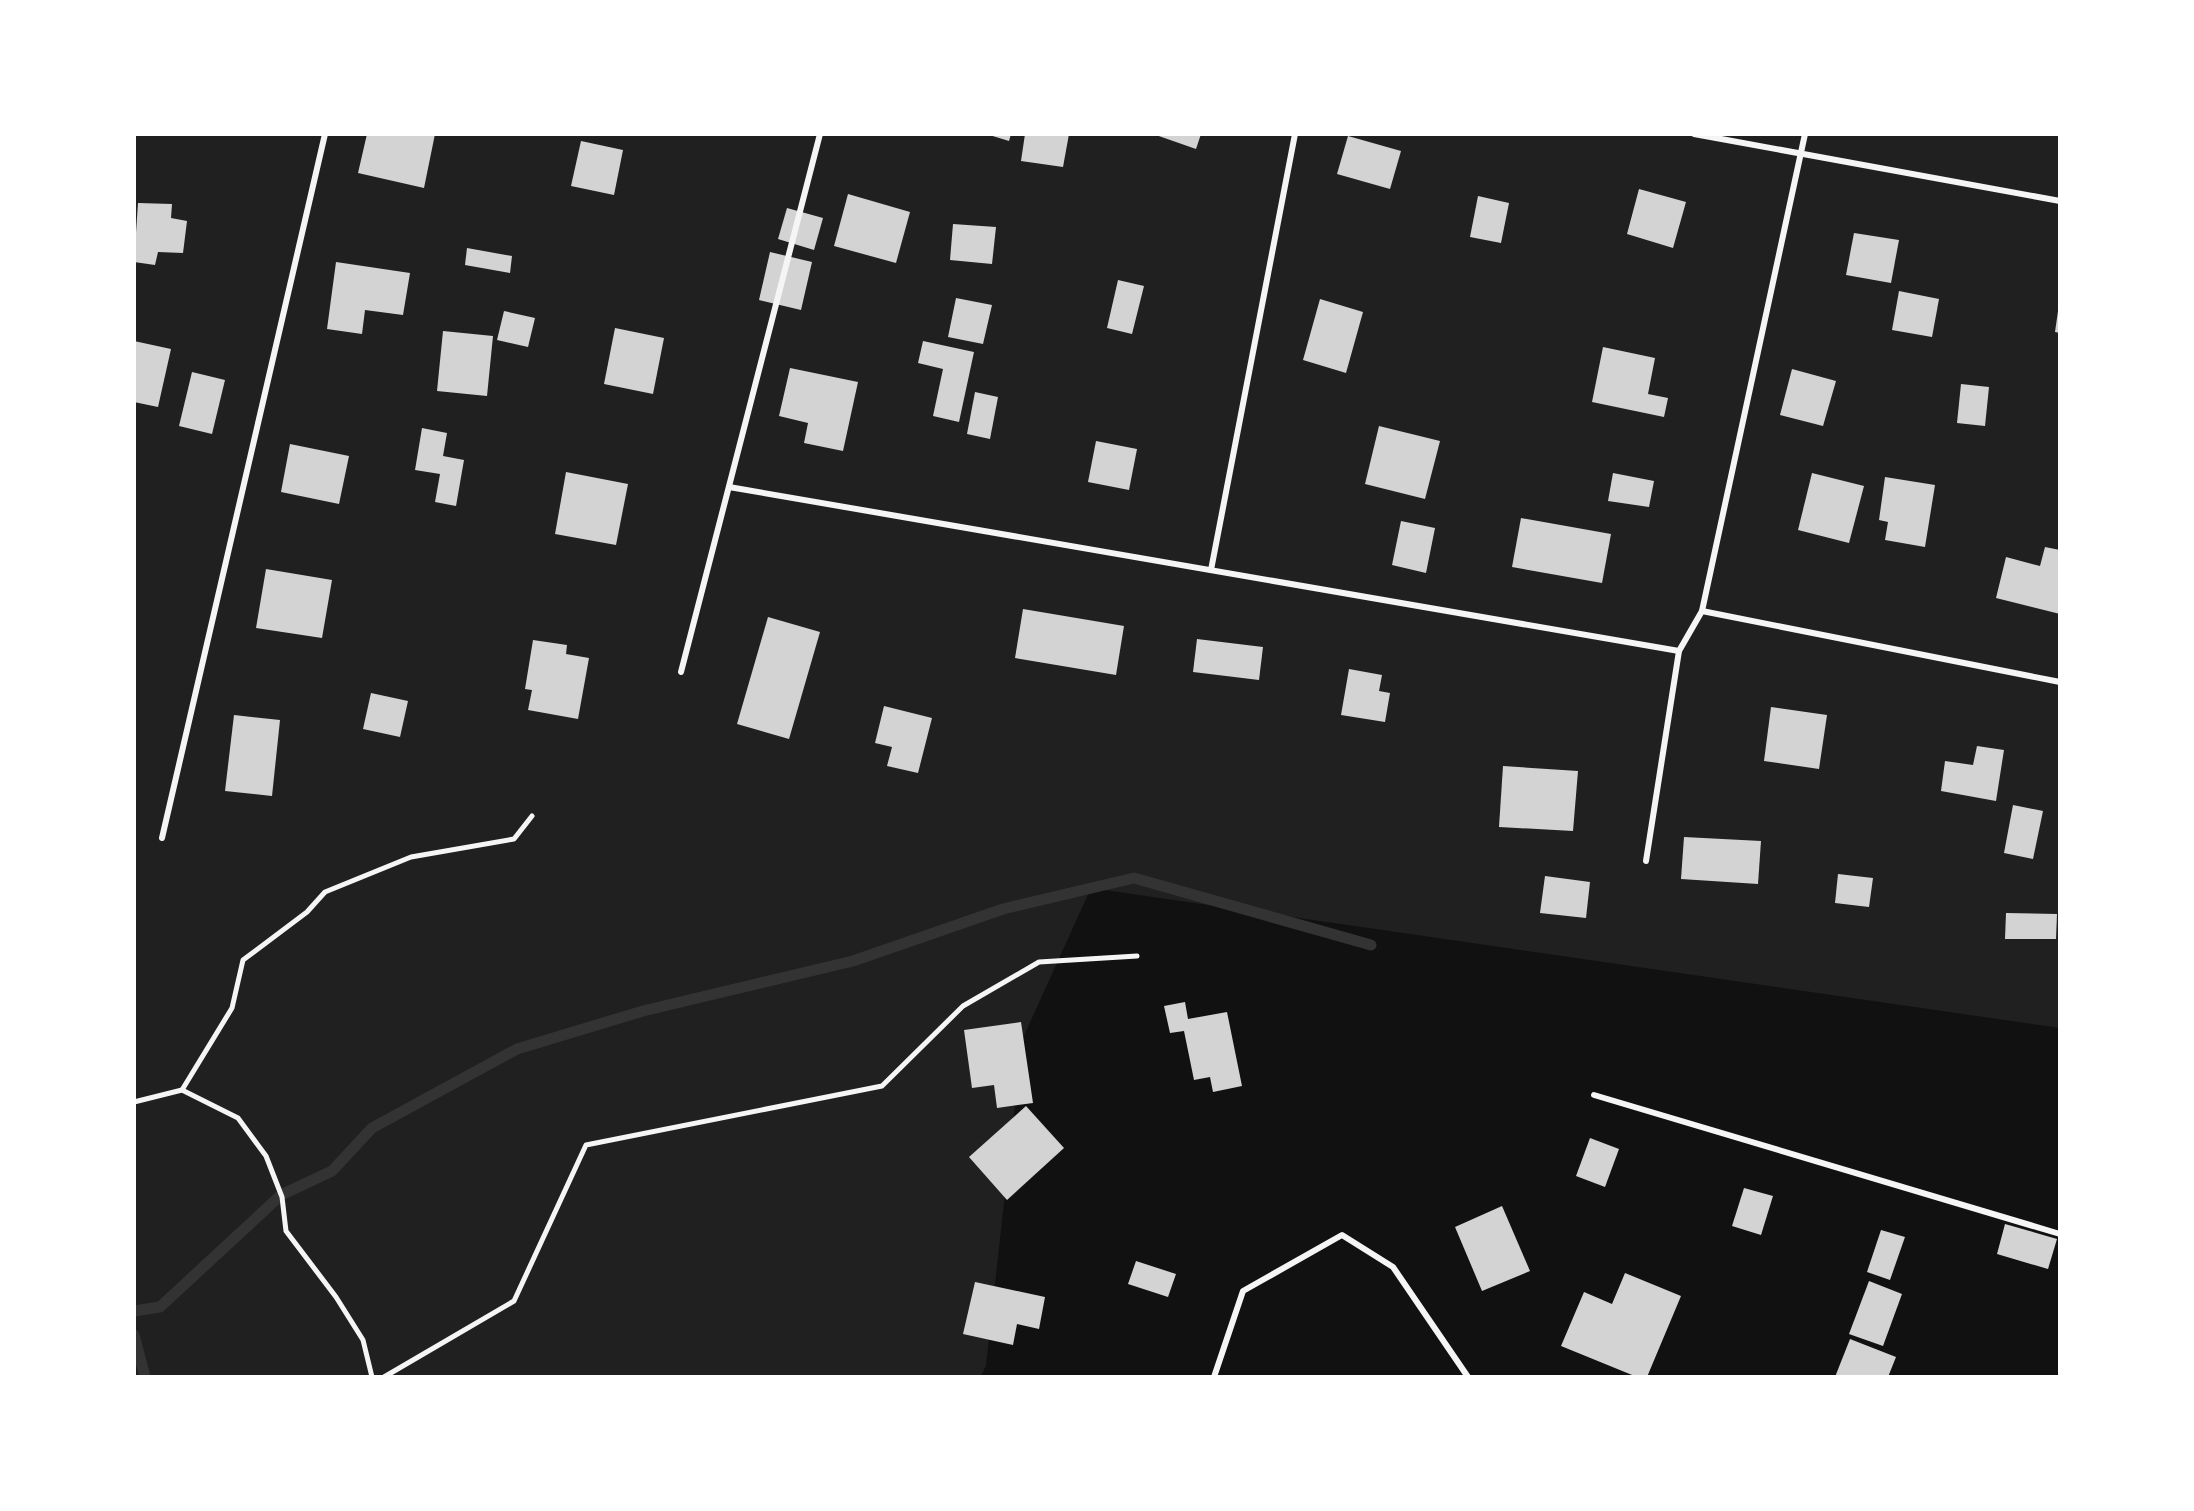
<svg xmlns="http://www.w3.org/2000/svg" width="2194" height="1511" font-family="'Exo 2',sans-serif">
  <rect width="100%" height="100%" fill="#111"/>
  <path fill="#202020" d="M134,134H2060V1028L1091,888L1022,1040L986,1365L981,1377H134Z"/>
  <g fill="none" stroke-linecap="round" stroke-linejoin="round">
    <g stroke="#333" stroke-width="11">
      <path d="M134,1311L160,1307L281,1195L332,1171L372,1128L517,1049L643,1011L853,961L1003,909L1134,878L1371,945"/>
      <path d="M134,1335L145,1377"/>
    </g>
  </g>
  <g fill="#d3d3d3">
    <path d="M367,134H435L424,188L358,173Z"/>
    <path d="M986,134H1011L1009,141Z"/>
    <path d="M1025,134H1069L1063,167L1021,161Z"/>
    <path d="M1153,134H1201L1196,149Z"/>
    <path d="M1348,136L1401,151L1390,189L1337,174Z"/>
    <path d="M581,141L623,150L614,195L571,186Z"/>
    <path d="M1639,189L1686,202L1673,248L1627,234Z"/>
    <path d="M848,194L910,212L896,263L834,246Z"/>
    <path d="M1478,196L1509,203L1501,243L1470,237Z"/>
    <path d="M138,203L172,204L171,218L187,221L183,253L158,252L155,265L134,262Z"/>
    <path d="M787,208L823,218L814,250L778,239Z"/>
    <path d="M953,224L996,227L992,264L950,260Z"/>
    <path d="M1854,233L1899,240L1891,283L1846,275Z"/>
    <path d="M467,248L512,256L510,273L465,265Z"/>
    <path d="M770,252L812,262L801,310L759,300Z"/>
    <path d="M336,262L410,273L403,315L365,310L362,334L327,329Z"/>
    <path d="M1118,280L1144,286L1132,334L1107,328Z"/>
    <path d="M1899,291L1939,299L1932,337L1892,330Z"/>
    <path d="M956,298L992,305L983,344L948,337Z"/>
    <path d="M1320,299L1363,312L1346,373L1303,360Z"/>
    <path d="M504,311L535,318L528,347L497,340Z"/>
    <path d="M2058,311H2060V333L2055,332Z"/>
    <path d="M615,328L664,338L653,394L604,384Z"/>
    <path d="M443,331L493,336L487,396L437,391Z"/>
    <path d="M134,341L171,349L158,407L134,402Z"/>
    <path d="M923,341L974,352L959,422L933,416L943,369L918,363Z"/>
    <path d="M1603,347L1655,358L1648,394L1668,398L1664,417L1592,402Z"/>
    <path d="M790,368L858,382L843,451L804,443L808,423L779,416Z"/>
    <path d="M1792,369L1836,381L1823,426L1780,415Z"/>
    <path d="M192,372L225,380L212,434L179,426Z"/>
    <path d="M1961,384L1989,387L1985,426L1957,423Z"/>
    <path d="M975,392L998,397L990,439L967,434Z"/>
    <path d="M1379,426L1440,441L1425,499L1365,484Z"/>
    <path d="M422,428L447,433L443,456L464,460L456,506L435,502L440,474L415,470Z"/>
    <path d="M1096,441L1137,449L1129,490L1088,482Z"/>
    <path d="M290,444L349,456L339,504L281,492Z"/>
    <path d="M566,472L628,484L616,545L555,534Z"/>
    <path d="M1613,473L1654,481L1649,507L1608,501Z"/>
    <path d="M1812,473L1864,486L1849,543L1798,530Z"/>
    <path d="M1885,477L1935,485L1925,547L1885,540L1888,522L1879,520Z"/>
    <path d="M1521,518L1611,534L1602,583L1512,567Z"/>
    <path d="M1401,521L1435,528L1426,573L1392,565Z"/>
    <path d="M2045,547L2060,550V614L1996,598L2006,557L2040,566Z"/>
    <path d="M266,569L332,580L322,638L256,628Z"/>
    <path d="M1023,609L1124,626L1116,675L1015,658Z"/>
    <path d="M768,617L820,632L789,739L737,724Z"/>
    <path d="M1197,639L1263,647L1259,680L1193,672Z"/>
    <path d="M533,640L567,645L566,654L589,658L578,719L528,710L532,690L525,689Z"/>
    <path d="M1349,669L1382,675L1379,691L1390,693L1385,722L1341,715Z"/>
    <path d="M371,693L408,701L400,737L363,729Z"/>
    <path d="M884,706L932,718L918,773L887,766L892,747L875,743Z"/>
    <path d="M1771,707L1827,715L1819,769L1764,761Z"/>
    <path d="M234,715L280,720L272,796L225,791Z"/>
    <path d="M1977,746L2004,750L1996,801L1941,791L1945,761L1973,765Z"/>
    <path d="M1503,766L1578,771L1573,831L1499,827Z"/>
    <path d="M2013,805L2043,811L2033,859L2004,853Z"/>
    <path d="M1684,837L1761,841L1758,884L1681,879Z"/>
    <path d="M1838,874L1873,878L1869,907L1835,903Z"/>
    <path d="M1545,876L1590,882L1586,918L1540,913Z"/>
    <path d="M2006,913L2057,914L2056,939H2005Z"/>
    <path d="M1185,1002L1188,1019L1227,1012L1242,1086L1213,1092L1210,1077L1194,1080L1184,1031L1170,1033L1164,1006Z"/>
    <path d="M1021,1022L1033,1103L997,1108L994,1085L972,1088L964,1030Z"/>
    <path d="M1026,1106L1064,1148L1007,1200L969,1157Z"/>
    <path d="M1590,1138L1619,1149L1605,1187L1576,1176Z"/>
    <path d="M1744,1188L1773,1196L1761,1235L1732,1226Z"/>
    <path d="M1502,1206L1530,1271L1482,1291L1455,1227Z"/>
    <path d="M2005,1224L2057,1239L2048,1269L1997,1254Z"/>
    <path d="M1881,1230L1905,1237L1890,1280L1867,1272Z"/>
    <path d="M1136,1261L1176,1274L1168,1297L1128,1284Z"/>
    <path d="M1625,1273L1681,1296L1647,1377H1637L1561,1346L1584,1292L1612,1304Z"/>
    <path d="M1869,1281L1902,1294L1883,1346L1849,1334Z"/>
    <path d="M975,1282L1045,1297L1039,1329L1017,1324L1013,1345L963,1334Z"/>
    <path d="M1850,1339L1896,1357L1888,1377H1835Z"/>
  </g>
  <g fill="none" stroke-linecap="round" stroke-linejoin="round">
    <g stroke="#f5f5f5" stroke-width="5">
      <path d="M182,1090L238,1118L266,1156L282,1197L286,1231L336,1297L363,1340L372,1377"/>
      <path d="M134,1102L182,1090L232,1008L243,960L307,912L325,892L411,857L514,839L532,816"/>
      <path d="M384,1377L514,1301L586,1145L882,1086L963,1006L1039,962L1137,956"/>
    </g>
    <g stroke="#f5f5f5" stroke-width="6">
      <path d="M1694,134L2060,201"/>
      <path d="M729,487L1679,651L1702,611L2060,682"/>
      <path d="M1211,570L1295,134"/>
      <path d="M1702,611L1805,134"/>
      <path d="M681,672L820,134"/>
      <path d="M162,838L325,134"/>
      <path d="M1646,861L1679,651"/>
      <path d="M1594,1095L2060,1234"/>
      <path d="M1214,1377L1243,1291L1342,1235L1393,1267L1468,1377"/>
    </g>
  </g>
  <rect width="2194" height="1511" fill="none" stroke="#ffffff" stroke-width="272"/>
</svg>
